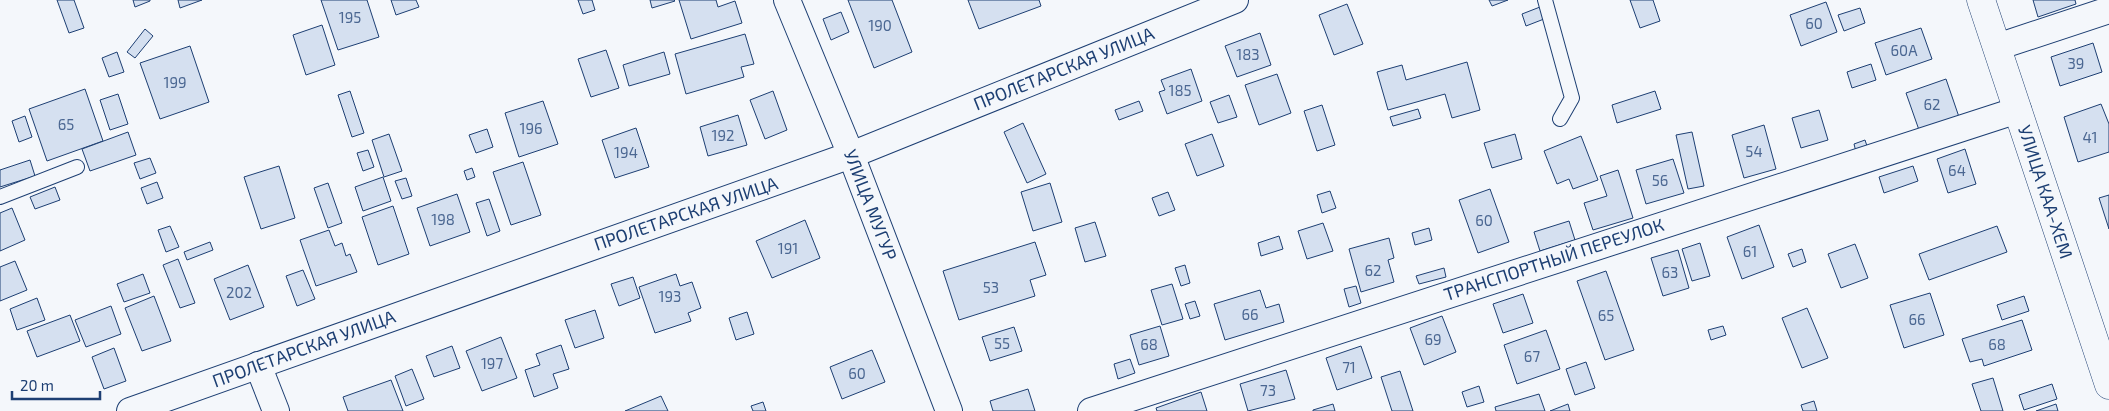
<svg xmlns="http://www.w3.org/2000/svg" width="2109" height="411" font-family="'Exo 2',sans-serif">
  <rect width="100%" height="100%" fill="#f4f7fb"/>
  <g fill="#d5e0f0" stroke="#1d3f73">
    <path d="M57,0H74L84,28L69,33Z"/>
    <path d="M133,0H150V1L135,7Z"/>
    <path d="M178,0H202L180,8Z"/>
    <path d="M321,0H367L379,37L338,50Z"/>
    <path d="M391,0H416L419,7L396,15Z"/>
    <path d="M578,0H592L595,10L583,14Z"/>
    <path d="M650,0H674L675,1L652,8Z"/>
    <path d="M679,0H716L718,7L735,1L742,23L691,39Z"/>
    <path d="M848,0H892L912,52L874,68Z"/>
    <path d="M968,0H1039L1041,6L979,29Z"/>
    <path d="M1489,0H1508L1492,6Z"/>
    <path d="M1630,0H1653L1660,21L1640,28Z"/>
    <path d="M2033,0H2075L2076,4L2038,17Z"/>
    <path d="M1826,2L1837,32L1801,46L1790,15Z"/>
    <path d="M1347,4L1363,44L1334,55L1319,15Z"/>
    <path d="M1540,7L1544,19L1526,26L1522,14Z"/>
    <path d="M1860,8L1865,23L1844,31L1838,15Z"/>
    <path d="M841,12L849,32L831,40L823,19Z"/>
    <path d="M322,25L335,65L306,75L293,35Z"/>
    <path d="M1921,28L1932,59L1886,75L1875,43Z"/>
    <path d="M145,29L153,36L135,58L127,52Z"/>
    <path d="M1260,33L1271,65L1237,77L1225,46Z"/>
    <path d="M745,34L754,64L741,67L744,77L686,94L675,54Z"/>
    <path d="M2093,43L2102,72L2060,86L2051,57Z"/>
    <path d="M190,46L209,102L160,119L140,63Z"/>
    <path d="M606,50L619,88L591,97L578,59Z"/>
    <path d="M117,52L124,72L109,77L102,58Z"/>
    <path d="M664,52L670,74L629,86L623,65Z"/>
    <path d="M1467,62L1480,110L1452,118L1445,94L1388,110L1377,72L1402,65L1406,80Z"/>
    <path d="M1871,64L1876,80L1852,88L1847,72Z"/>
    <path d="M1191,69L1202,101L1167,114L1159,92L1165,90L1161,80Z"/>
    <path d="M1277,74L1291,113L1259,125L1245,85Z"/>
    <path d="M1946,79L1959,117L1919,130L1906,93Z"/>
    <path d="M85,89L103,141L47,161L29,109Z"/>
    <path d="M350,91L364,133L352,137L338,95Z"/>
    <path d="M773,91L787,130L765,139L750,100Z"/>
    <path d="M1655,91L1661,109L1617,123L1612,105Z"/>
    <path d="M118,94L128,124L110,130L100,100Z"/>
    <path d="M1229,95L1237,117L1218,123L1210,102Z"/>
    <path d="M543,101L558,144L519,157L505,113Z"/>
    <path d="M1139,101L1143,111L1119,120L1115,110Z"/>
    <path d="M2101,104L2109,124V152L2078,162L2064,117Z"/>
    <path d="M1322,105L1335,145L1317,151L1304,111Z"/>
    <path d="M1418,109L1421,118L1393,126L1390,117Z"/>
    <path d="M1819,110L1828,140L1801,148L1792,118Z"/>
    <path d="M738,115L747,145L708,156L700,127Z"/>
    <path d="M25,116L32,137L19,142L12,121Z"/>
    <path d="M1023,123L1046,174L1027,183L1004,132Z"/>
    <path d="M1764,125L1776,169L1744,178L1732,135Z"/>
    <path d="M636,128L649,167L615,178L602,140Z"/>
    <path d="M487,129L493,147L476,153L469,135Z"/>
    <path d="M128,132L136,155L90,171L82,149Z"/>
    <path d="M1692,132L1704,186L1688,189L1676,135Z"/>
    <path d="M389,134L402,171L384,177L372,140Z"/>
    <path d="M1212,134L1224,166L1197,176L1185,144Z"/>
    <path d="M1515,134L1522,159L1492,168L1484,143Z"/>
    <path d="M1581,136L1598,180L1573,189L1569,179L1557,184L1544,151Z"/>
    <path d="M1865,140L1869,152L1857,156L1854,144Z"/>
    <path d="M1965,149L1976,184L1948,193L1937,159Z"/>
    <path d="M368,150L374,167L363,171L357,153Z"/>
    <path d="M150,158L156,173L140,179L134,163Z"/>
    <path d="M1673,159L1684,193L1646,204L1636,170Z"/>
    <path d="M30,160L35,176L0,187V170Z"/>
    <path d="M523,162L541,215L511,225L493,172Z"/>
    <path d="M279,166L295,218L261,229L244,177Z"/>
    <path d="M1913,166L1918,181L1884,193L1879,177Z"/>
    <path d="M472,168L475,177L467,180L464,171Z"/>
    <path d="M1618,170L1633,218L1593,230L1584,203L1607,196L1600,176Z"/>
    <path d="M383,177L391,201L363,211L355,187Z"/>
    <path d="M406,178L412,196L402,199L395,181Z"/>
    <path d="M157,182L163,198L147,204L141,188Z"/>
    <path d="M328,183L342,223L328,228L314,188Z"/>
    <path d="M1050,183L1062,222L1033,231L1021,192Z"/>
    <path d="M55,187L60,200L35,209L30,197Z"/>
    <path d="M1490,189L1509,242L1478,253L1459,200Z"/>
    <path d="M1330,191L1336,208L1322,213L1317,195Z"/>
    <path d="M1168,192L1175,210L1159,216L1152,198Z"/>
    <path d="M457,194L470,232L430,246L417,208Z"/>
    <path d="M2109,195V229L2099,198Z"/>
    <path d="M489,199L500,231L487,236L476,203Z"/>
    <path d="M393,206L409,254L378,265L362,217Z"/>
    <path d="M12,208L25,240L0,251V213Z"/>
    <path d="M805,220L820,258L772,278L756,241Z"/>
    <path d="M1569,221L1575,240L1540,251L1534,232Z"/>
    <path d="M1095,222L1106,256L1085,262L1075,228Z"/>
    <path d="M1323,223L1333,251L1307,259L1298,231Z"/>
    <path d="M1759,225L1774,267L1742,279L1727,237Z"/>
    <path d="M170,226L179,247L166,252L158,230Z"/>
    <path d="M1997,226L2007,252L1929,280L1919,254Z"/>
    <path d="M1429,228L1432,240L1415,245L1412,233Z"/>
    <path d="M329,230L335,246L342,243L346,256L350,254L357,272L316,286L300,240Z"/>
    <path d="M1279,236L1283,249L1261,256L1258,243Z"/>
    <path d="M1389,238L1394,258L1388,260L1394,282L1361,292L1349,249Z"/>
    <path d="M210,242L213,250L187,260L184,252Z"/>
    <path d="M1035,242L1046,275L1030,280L1035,296L959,320L943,271Z"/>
    <path d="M1700,243L1710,276L1692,281L1682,249Z"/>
    <path d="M1855,244L1868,278L1841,288L1828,254Z"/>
    <path d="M1802,249L1806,262L1793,267L1788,254Z"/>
    <path d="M1678,250L1689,288L1663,296L1651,258Z"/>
    <path d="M178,259L195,303L180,308L163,265Z"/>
    <path d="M15,261L27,290L0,301V267Z"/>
    <path d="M248,265L264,307L230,320L214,279Z"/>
    <path d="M1185,265L1190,283L1181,286L1175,268Z"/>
    <path d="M1444,268L1446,277L1419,284L1416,276Z"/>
    <path d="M303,270L315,299L297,306L286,276Z"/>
    <path d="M1606,271L1634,350L1605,360L1577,281Z"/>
    <path d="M143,274L150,293L124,302L117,284Z"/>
    <path d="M676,274L680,286L692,282L701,308L688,313L691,321L655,333L639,287Z"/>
    <path d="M633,277L640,298L619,306L611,284Z"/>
    <path d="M1172,284L1183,319L1162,325L1151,290Z"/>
    <path d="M1356,286L1361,303L1349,307L1344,289Z"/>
    <path d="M1260,290L1266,308L1279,304L1284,322L1225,340L1214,304Z"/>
    <path d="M1930,293L1944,335L1904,348L1890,305Z"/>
    <path d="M1523,294L1533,323L1503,333L1493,304Z"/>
    <path d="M154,296L171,341L142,351L125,308Z"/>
    <path d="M2024,296L2029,311L2002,320L1997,305Z"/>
    <path d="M37,298L45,320L17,330L10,309Z"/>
    <path d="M1195,301L1200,316L1190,319L1185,304Z"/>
    <path d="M111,306L121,334L86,347L75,320Z"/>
    <path d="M1807,308L1828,358L1802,368L1782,318Z"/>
    <path d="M595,310L604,338L575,348L565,320Z"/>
    <path d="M747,312L754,334L736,340L729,318Z"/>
    <path d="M70,315L80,341L37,357L27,331Z"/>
    <path d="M1442,316L1456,352L1424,365L1410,328Z"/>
    <path d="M2022,320L2032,350L1984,366L1982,359L1970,362L1962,339Z"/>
    <path d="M1160,326L1169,356L1139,365L1130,335Z"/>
    <path d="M1723,326L1726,335L1711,340L1708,330Z"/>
    <path d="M1014,327L1022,351L990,361L982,337Z"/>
    <path d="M1546,330L1560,369L1517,384L1504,345Z"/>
    <path d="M501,337L517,378L482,391L466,351Z"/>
    <path d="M561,345L569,369L553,374L558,388L534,397L525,370L540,365L536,354Z"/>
    <path d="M452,346L460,368L434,377L426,356Z"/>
    <path d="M1361,346L1372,378L1337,390L1326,358Z"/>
    <path d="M114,348L126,381L104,389L92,357Z"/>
    <path d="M872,350L885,382L842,399L830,367Z"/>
    <path d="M1130,359L1135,373L1118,379L1114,364Z"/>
    <path d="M1586,362L1595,388L1575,395L1566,369Z"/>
    <path d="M412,369L424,399L406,406L395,376Z"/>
    <path d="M1286,370L1295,399L1248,411L1240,384Z"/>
    <path d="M1400,371L1413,411H1392L1381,377Z"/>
    <path d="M1993,378L2003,411H1981L1972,384Z"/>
    <path d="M391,380L403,411H348L343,397Z"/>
    <path d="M2052,384L2057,399L2024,410L2019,395Z"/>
    <path d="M1479,386L1484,402L1467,407L1462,392Z"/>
    <path d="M1028,389L1035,411H993L990,401Z"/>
    <path d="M1201,392L1207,411H1157L1156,408Z"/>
    <path d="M1539,394L1545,411H1496L1495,407Z"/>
    <path d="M661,396L668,411H625Z"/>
    <path d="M1814,401L1817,411H1803L1801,405Z"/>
    <path d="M763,402L766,411H753L751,406Z"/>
    <path d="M1333,404L1335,411H1313V410Z"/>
    <path d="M1568,404L1570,411H1550Z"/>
    <path d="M2056,404L2058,411H2036Z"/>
  </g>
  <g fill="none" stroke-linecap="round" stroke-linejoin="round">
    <defs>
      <g id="service">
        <path d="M1545,0L1572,98L1560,119"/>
        <path d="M0,197L77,167"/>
      </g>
      <g id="minor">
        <path d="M787,0L851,155L949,411"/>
        <path d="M1997,47L2109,10"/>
        <path d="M258,365L276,411"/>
        <path d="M130,411L851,155L1235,0"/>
        <path d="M1091,411L2018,110"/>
      </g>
      <path id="tertiary" d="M1981,0L2109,385"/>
    </defs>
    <use href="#service" stroke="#1d3f73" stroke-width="16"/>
    <use href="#minor" stroke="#1d3f73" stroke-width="28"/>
    <use href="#tertiary" stroke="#1d3f73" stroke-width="29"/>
    <use href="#service" stroke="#f4f7fb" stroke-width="14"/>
    <use href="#minor" stroke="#f4f7fb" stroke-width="26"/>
    <use href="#tertiary" stroke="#f4f7fb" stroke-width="28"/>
  </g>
  <g text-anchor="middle" stroke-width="4" stroke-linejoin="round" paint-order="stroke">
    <g font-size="15" fill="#4b6792">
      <text x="350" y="23">195</text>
      <text x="1814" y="29">60</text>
      <text x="880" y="31">190</text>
      <text x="1904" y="56">60А</text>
      <text x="1248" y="60">183</text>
      <text x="2076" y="69">39</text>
      <text x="175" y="88">199</text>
      <text x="1180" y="96">185</text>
      <text x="1932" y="110">62</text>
      <text x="66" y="130">65</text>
      <text x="531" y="134">196</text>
      <text x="723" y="141">192</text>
      <text x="2090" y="143">41</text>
      <text x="1754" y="157">54</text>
      <text x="626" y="158">194</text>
      <text x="1957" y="176">64</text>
      <text x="1660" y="186">56</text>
      <text x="443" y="225">198</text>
      <text x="1484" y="226">60</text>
      <text x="788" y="254">191</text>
      <text x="1750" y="257">61</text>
      <text x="1373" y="276">62</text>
      <text x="1670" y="278">63</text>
      <text x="991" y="293">53</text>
      <text x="239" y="298">202</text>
      <text x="670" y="302">193</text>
      <text x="1250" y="320">66</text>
      <text x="1606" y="321">65</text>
      <text x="1917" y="325">66</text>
      <text x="1433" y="345">69</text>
      <text x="1002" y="349">55</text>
      <text x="1149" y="350">68</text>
      <text x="1997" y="350">68</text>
      <text x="1532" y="362">67</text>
      <text x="492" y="369">197</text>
      <text x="1349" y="373">71</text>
      <text x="857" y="379">60</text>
      <text x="1268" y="396">73</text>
    </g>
    <g font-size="18" fill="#1d3f73" stroke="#f4f7fb">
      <text transform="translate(1064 69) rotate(-22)" y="6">ПРОЛЕТАРСКАЯ УЛИЦА</text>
      <text transform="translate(2045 192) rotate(72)" y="6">УЛИЦА КАА-ХЕМ</text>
      <text transform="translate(870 205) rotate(69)" y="6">УЛИЦА МУГУР</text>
      <text transform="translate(686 214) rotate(-19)" y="6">ПРОЛЕТАРСКАЯ УЛИЦА</text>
      <text transform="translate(1554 260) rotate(-18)" y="6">ТРАНСПОРТНЫЙ ПЕРЕУЛОК</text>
      <text transform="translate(304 349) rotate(-20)" y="6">ПРОЛЕТАРСКАЯ УЛИЦА</text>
    </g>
  </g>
  <path d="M12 391v8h88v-8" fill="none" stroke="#1d3f73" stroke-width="2.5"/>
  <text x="20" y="391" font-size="15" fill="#1d3f73" stroke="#f4f7fb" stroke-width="4" paint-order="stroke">20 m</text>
</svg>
